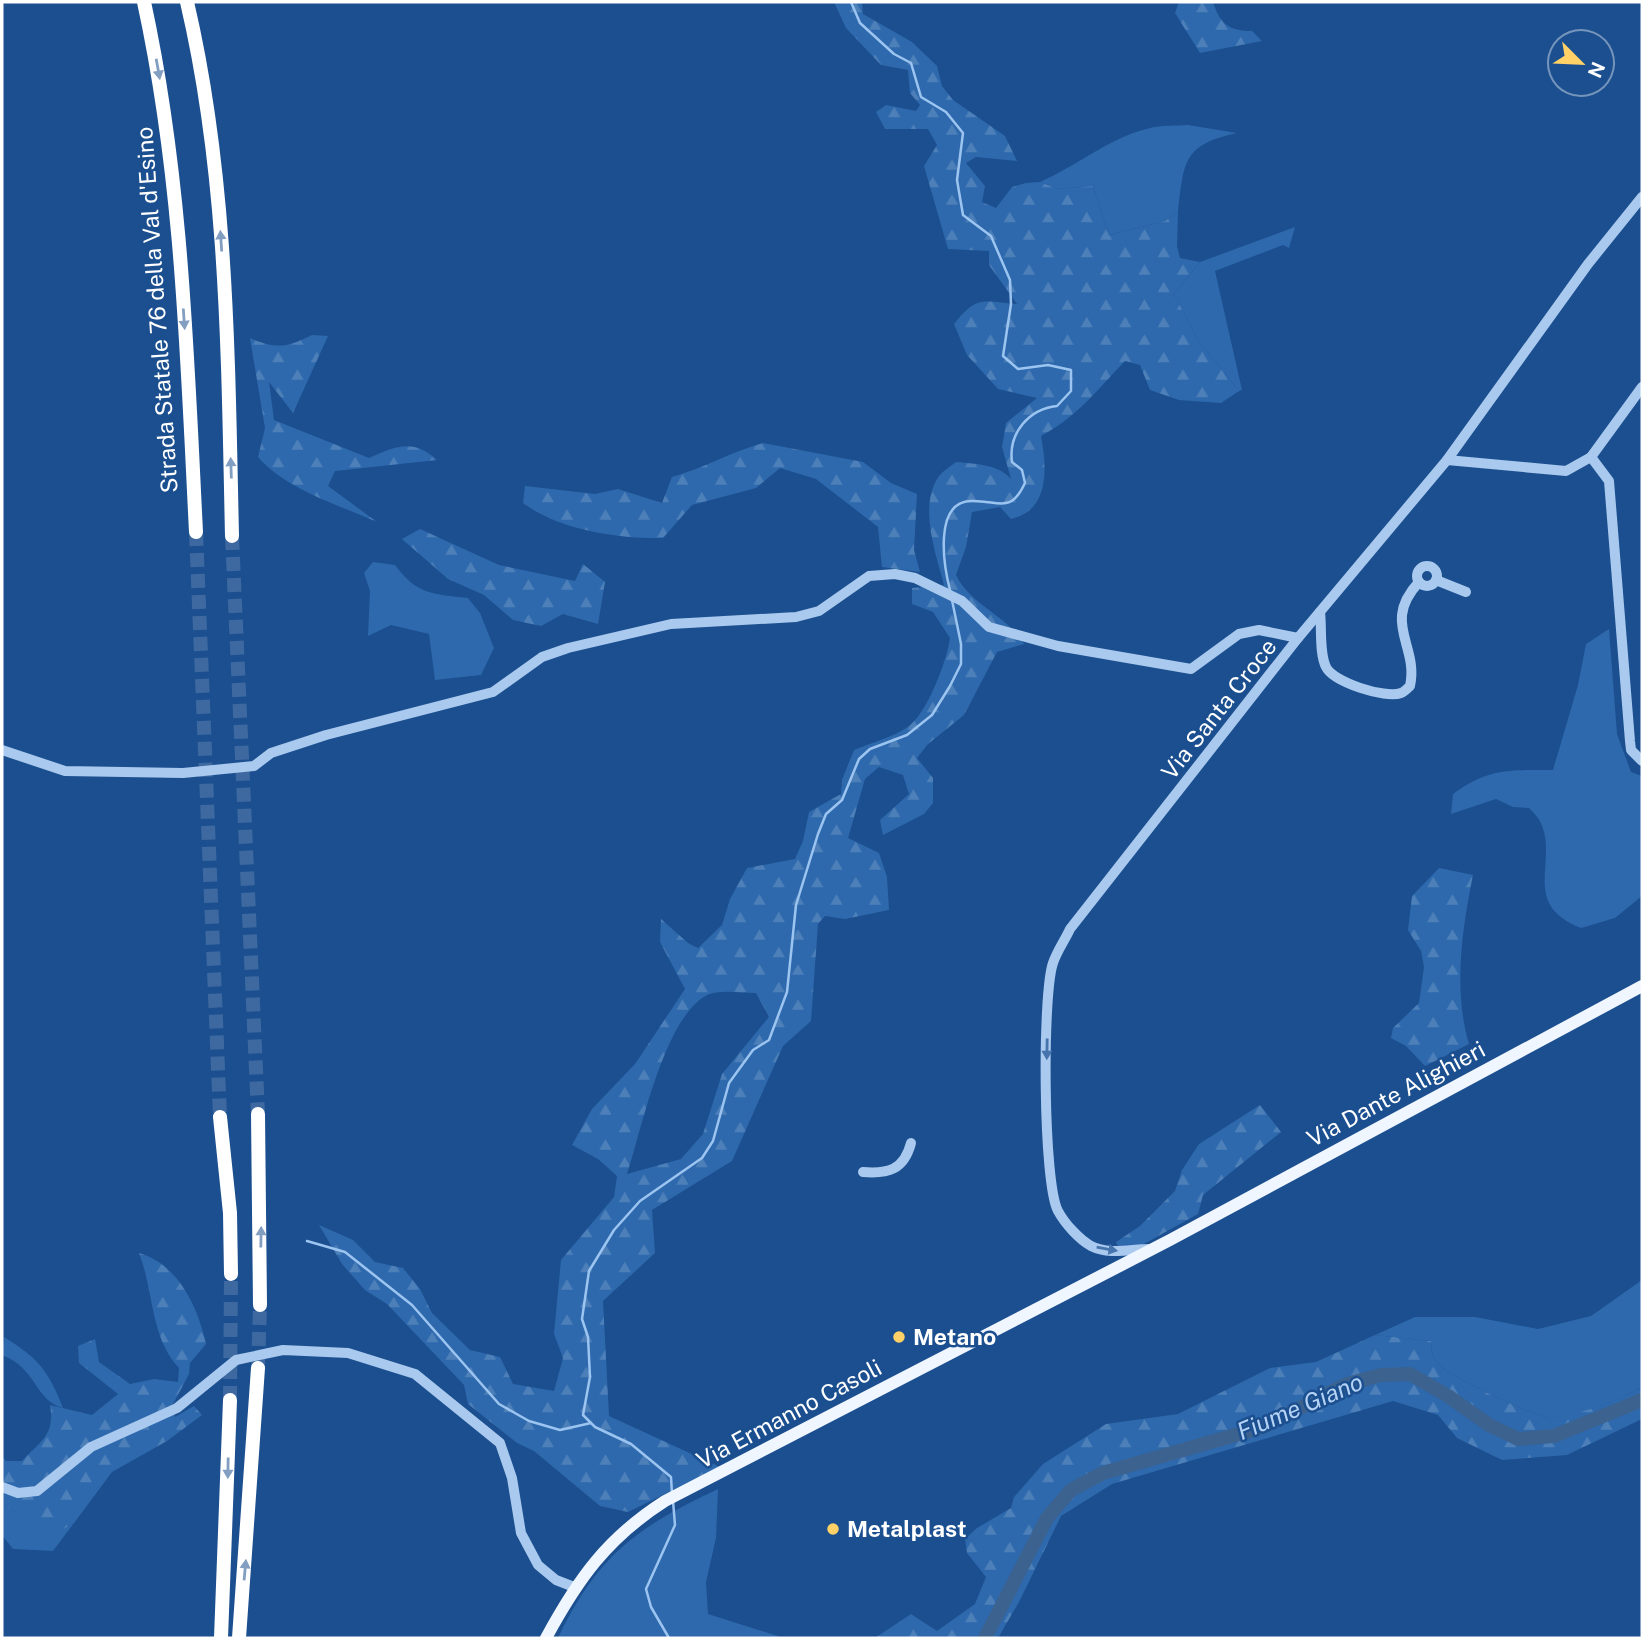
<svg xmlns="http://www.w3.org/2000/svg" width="1644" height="1640" font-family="'Public Sans',sans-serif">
  <defs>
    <pattern id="forest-firs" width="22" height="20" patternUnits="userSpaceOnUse" patternTransform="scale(1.75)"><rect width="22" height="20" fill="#2e69ad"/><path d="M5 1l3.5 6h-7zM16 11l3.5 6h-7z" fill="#4d80b9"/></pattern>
  </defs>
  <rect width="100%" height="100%" fill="#1b4f8f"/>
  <g fill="#2e69ad">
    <path d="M1188,125L1237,133C1183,145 1184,161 1178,211L1165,221L1109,235L1093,186L1058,189L1040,182C1077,166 1110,137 1150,128C1162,125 1176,126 1188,125Z"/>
    <path d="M1295,227L1289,248L1283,245L1215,271L1242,390L1239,391L1198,340L1174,294L1200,262Z"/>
    <path d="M373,562L395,565C417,595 433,594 468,598L480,613L494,648L481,675L435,680L429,634L391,625L368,636L370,591L364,573Z"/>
    <path d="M1609,629L1617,734L1631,772L1642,776V896L1615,918L1581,928C1521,905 1557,863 1542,826C1540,819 1534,813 1529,808L1513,807L1496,799L1451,814L1453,794C1488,768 1511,770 1553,770L1578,685L1586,644Z"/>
    <path d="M1642,1280V1387C1624,1398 1571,1419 1550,1418C1535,1417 1449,1376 1439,1365C1432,1357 1431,1351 1431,1341L1375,1335L1415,1317H1475L1538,1329L1591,1316Z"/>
    <path d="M4,1337C39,1359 48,1370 63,1408C34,1400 37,1368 2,1355Z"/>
    <path d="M718,1489L716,1538L706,1582L708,1614L784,1638H558C597,1556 637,1527 718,1489Z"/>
    <path d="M2,1504L55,1533L74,1523L53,1551L13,1549L2,1535Z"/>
  </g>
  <g fill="url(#forest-firs)" fill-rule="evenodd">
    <path d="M834,2H862L863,14L912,42L937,66L942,86L953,100L1005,136L1017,161L976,157L966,163L985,186L982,202L996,208L1012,187L1026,183L1040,182L1058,189L1093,186L1109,235L1165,221L1178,211L1177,246L1180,258L1200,262L1174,294L1198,340L1239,391L1221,403L1179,400L1150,390L1140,365L1125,361C1098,389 1077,417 1041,436C1047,468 1050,510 1011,519L1000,507L972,512L966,547L956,575C972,607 1006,614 1024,644L997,652L964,715L928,744L917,758L933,778V803L924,814L883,835L880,820L909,794L903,775L879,767L865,779L848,838L879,853L887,877L889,910L845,919L825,916L818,924L811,1021L783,1046L732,1161L652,1210L655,1253L603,1301L609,1416L720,1467L628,1512L600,1506L534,1451L517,1443L468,1404L464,1385L387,1304L365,1290L342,1264L319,1225L353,1240L375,1262L403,1268L420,1289L432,1313L470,1350L500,1357L513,1384L554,1391L563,1358L554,1334L561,1260L614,1197L617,1176L598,1159L572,1145L592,1109L635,1064L685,989L660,942L661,919L688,943L698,948L722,925L730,899L747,868L795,859L803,841L809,812L841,794L842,780L854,750C871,743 894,737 909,726C927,713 947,661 950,638L933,612L912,604V588L944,585C936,554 918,506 939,476C943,471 951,466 956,462C976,464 998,464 1011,479L1002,447L1006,423L1037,398L998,389L967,355L954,324C978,294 983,302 1017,304L989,265V251L948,249L924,166L937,145L928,129H885L876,112L886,105L916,111L920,105L910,93L908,70L881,65L846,28ZM756,993L769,1017L722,1074L703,1134L681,1159L627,1174C642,1128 664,1018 707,995C719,989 742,993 756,993Z"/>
    <path d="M1179,2H1213C1220,24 1229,31 1252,31L1262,41L1200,53L1175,13Z"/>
    <path d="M312,335L328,336L293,413L269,382L274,420L369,458C395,446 414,438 437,460L335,471L328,486L377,522C337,504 287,490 258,457L265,428L250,338C276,349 286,348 312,335Z"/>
    <path d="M763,443L863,462L891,483L917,494L914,550L920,572L882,567L878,527L816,479L780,468L756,488L692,505L663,538C619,539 559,530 523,503L525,486L595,494L618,489L662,503L672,477C704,468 731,452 763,443Z"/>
    <path d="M420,529L499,565L575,581L583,564L605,582L598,624L563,614L541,626L513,620L484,595L448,579L402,539Z"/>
    <path d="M1439,868L1473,875C1462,929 1453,991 1469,1044L1425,1066L1406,1046L1391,1038L1393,1028L1419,1003L1424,967L1421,951L1408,930L1412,896Z"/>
    <path d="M1260,1105L1281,1132L1203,1195L1198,1214L1122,1256L1116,1242L1140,1226L1175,1191L1182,1170L1199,1144Z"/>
    <path d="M139,1253C178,1264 198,1307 206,1344L190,1363L189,1374L172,1406L175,1417L194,1406L202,1415L167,1441L112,1472L74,1523L55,1534L2,1504V1456L6,1461H22C42,1440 55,1435 50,1405L92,1415L118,1394L79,1363L78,1346L95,1339L99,1362L130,1384L154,1379L178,1382L179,1368C150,1337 154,1291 139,1253Z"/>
    <path d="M1375,1335L1431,1341C1431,1351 1432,1357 1439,1365C1449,1376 1535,1417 1550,1418C1571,1418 1624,1398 1642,1387V1419L1567,1455L1502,1460L1457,1438L1438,1415L1393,1401L1112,1484L1061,1516L1019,1602L998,1638H875L911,1614L937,1631L975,1604L986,1577L967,1553L965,1539L977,1528L1011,1508L1014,1497L1043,1464L1106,1424L1178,1414L1270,1368L1316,1362Z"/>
  </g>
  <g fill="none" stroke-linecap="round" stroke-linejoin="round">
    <g stroke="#9cc4f0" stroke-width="2.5">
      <path d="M851,2L860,23L894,54L911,63L921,97L946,112L963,133L957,180L963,215L991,236L1010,280L1011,304L1003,356L1018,369L1048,365L1071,370V391L1057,406C1029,409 1008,433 1012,462L1022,470L1025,483C1010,515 999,500 971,501C933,502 944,567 950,590"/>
      <path d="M307,1241L345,1252L412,1305L499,1404L529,1421L560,1430L591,1423"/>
      <path d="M672,1494L671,1477L631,1444L595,1427L583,1415L590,1377L588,1337L582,1319L589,1271L614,1230L640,1201L702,1158L713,1141L729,1083L753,1050L769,1040L787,992L796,905L818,834L826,814L842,800L859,759L870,749L907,735L932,715L950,686L961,664V644L952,600"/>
      <path d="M669,1638L651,1607L646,1589L675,1525L673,1501"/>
    </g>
    <path stroke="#3c6290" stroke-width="14" d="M985,1638L1047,1518L1071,1490L1103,1473L1263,1427L1347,1384L1381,1375L1410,1374L1448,1396L1489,1425L1518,1439L1554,1436L1642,1400"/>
    <g stroke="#3d69a0" stroke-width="14" stroke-dasharray="14 7" stroke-linecap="butt">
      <path d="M196,532L220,1117"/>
      <path d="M232,536L258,1114"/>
      <path d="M258,1367L260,1305"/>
      <path d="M230,1400L231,1274"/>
    </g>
    <g stroke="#a9c9ee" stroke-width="10">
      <path d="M1591,457L1609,481L1630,741L1631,750L1642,761"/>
      <path d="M1447,460L1566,471L1591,457L1642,387"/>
      <circle cx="1427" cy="576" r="10"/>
      <path d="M1436,580L1466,592"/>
      <path d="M1320,612C1322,628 1319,653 1326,667C1333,682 1385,699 1401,693C1404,692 1407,689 1410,686C1419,645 1381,623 1419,582"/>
      <path d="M2,750L65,771L183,773L254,766L271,753L326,735L493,692L542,657L568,648L671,624L796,617L819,611L869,576L895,574L915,578L962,601L989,627L1058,646L1191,669L1239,634L1259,630L1298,638"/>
      <path d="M863,1172C888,1174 904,1170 911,1143"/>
      <path d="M1154,1249C1133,1248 1111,1256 1091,1246C1079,1239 1065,1224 1058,1211C1043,1183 1042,995 1053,963C1057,951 1065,940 1070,929L1298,638L1447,460L1588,264L1642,197"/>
      <path d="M2,1487L18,1493L37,1491L91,1447L177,1408L236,1360L283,1350L348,1353L415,1374L500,1443L512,1478L521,1533L538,1565L556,1580L574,1587"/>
    </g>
    <path stroke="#f0f6ff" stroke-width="12" d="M546,1638C578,1579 607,1538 665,1501L1170,1240L1642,986"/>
    <g stroke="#fff" stroke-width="14">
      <path d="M144,2C182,177 187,354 196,532"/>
      <path d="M187,2C228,177 228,358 232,536"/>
      <path d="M258,1114L260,1305"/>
      <path d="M220,1117L230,1213L231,1274"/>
      <path d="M221,1638L230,1400"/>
      <path d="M239,1638L258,1368"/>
    </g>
  </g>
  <defs><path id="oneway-solid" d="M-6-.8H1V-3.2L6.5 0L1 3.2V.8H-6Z" transform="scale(1.75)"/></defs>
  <g fill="#829ec1">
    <use href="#oneway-solid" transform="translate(158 69) rotate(80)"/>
    <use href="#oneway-solid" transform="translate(221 241) rotate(-94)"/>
    <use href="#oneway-solid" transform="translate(184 319) rotate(86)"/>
    <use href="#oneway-solid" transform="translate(231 468) rotate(-92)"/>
    <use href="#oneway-solid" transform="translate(261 1237) rotate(-89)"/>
    <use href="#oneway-solid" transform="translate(228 1468) rotate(91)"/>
    <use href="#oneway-solid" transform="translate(245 1570) rotate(-85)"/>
  </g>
  <g fill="#4674ac">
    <use href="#oneway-solid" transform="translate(1047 1049) rotate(91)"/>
    <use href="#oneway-solid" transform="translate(1107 1249) rotate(10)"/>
  </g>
  <g fill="#ffd166" stroke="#1b4f8f" stroke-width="2.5">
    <circle cx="899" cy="1337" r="7"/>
    <circle cx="833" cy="1529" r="7"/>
  </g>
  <g text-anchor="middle" stroke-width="5" stroke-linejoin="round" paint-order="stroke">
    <g font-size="23" fill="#fff" stroke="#1b4f8f">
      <text transform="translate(157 310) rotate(-94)" y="8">Strada Statale 76 della Val d'Esino</text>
      <text transform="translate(1219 709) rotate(-52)" y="8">Via Santa Croce</text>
      <text transform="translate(1396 1094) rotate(-28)" y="8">Via Dante Alighieri</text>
      <text transform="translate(789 1414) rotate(-28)" y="8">Via Ermanno Casoli</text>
    </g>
    <g font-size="23" font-weight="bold" fill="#fff" stroke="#1b4f8f" text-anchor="start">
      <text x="913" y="1345">Metano</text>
      <text x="847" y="1537">Metalplast</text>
    </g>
    <g font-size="24" font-style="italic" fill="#b5d3f5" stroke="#1b4f8f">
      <text transform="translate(1300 1407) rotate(-23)" y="8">Fiume Giano</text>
    </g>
  </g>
  <rect width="1644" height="1640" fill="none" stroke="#ffffff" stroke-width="7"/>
  <g transform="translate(1581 63) rotate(114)"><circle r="33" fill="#1b4f8f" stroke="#7695bc" stroke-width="2"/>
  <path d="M0-5L12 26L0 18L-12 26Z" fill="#ffd166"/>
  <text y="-10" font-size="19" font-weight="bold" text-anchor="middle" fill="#ffffff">N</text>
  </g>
</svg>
